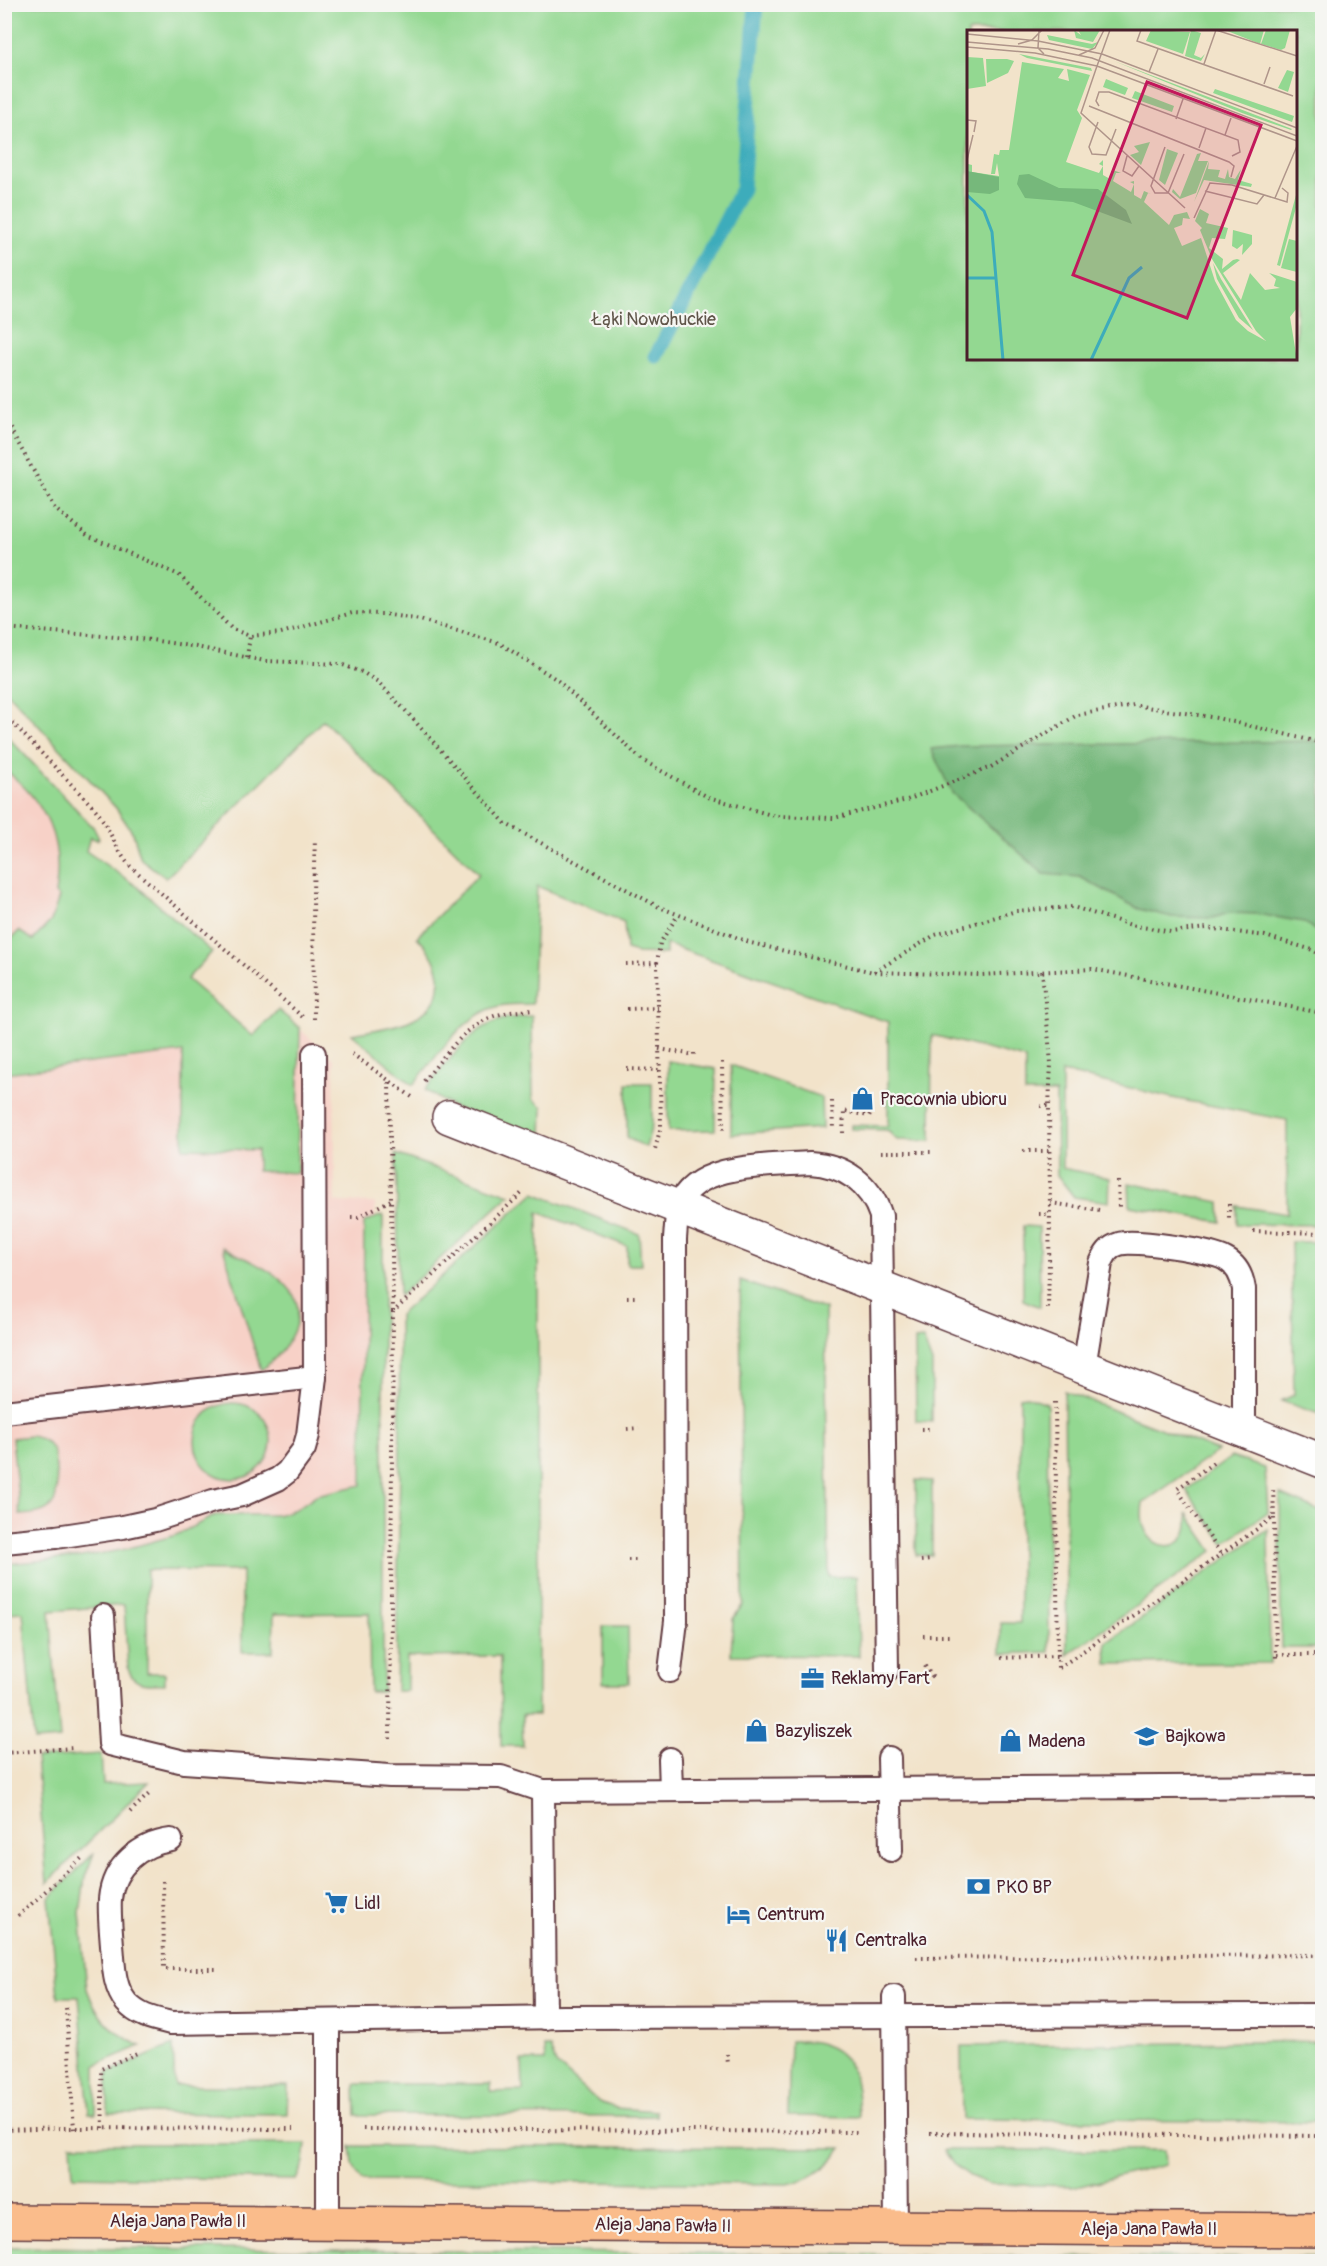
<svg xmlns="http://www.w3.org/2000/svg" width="1327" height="2266" font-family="Pangolin,sans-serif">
  <rect width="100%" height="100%" fill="#f6f6f2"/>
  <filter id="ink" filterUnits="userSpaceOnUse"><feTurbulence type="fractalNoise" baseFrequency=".0167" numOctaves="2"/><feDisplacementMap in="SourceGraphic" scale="12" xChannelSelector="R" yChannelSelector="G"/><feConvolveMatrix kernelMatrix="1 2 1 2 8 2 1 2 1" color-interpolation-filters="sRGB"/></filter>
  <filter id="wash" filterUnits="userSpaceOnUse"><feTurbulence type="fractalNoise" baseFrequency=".008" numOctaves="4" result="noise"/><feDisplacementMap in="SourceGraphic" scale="24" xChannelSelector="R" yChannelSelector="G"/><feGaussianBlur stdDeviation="1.35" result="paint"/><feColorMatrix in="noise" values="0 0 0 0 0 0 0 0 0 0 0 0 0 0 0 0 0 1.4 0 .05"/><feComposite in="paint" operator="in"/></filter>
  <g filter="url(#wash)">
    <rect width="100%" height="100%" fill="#f2e3ca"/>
    <path fill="#f7d1c7" d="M4,744L90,836L85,854L190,1043L253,1037L278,1010L334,1059L335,1202L375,1203L371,1486L314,1512L104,1559L5,1568Z"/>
    <g fill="#93d891" stroke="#6e7c5e" stroke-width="1.5" fill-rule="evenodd">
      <path d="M5,5H1322V1225L1237,1224V1206L1287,1214V1120L1177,1099L1062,1072V1168L1110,1178L1109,1202L1074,1197L1057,1175L1056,1093H1025V1059L932,1035L931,1141L897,1140L887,1130L851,1129V1125L888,1126V1022L666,944V954L637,953L626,950L624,922L537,886L532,1004C521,1004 509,1004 499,1006C462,1015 436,1058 413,1085L352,1034C371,1030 393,1028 411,1020C452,1001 444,964 417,937L479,874L323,720L166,878L141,859L133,833L116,808L5,690ZM968,32H1296V358H968Z"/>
      <path d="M4,733L94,828L99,838L97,840L90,837L86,851L138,887L212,952L187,979L253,1036L278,1010L300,1028L297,1173L257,1171V1150L183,1148V1052L5,1073V945L19,931L33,940L51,921L59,897L55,894C64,841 47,803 5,770Z"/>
      <path d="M532,1016L533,1099L543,1107L542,1139L453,1107L425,1090C447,1064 469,1027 504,1019C513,1017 523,1017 532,1016Z"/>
      <path d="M668,1061L716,1069L715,1130L668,1131Z"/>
      <path d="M731,1065L821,1097L822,1128L731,1134Z"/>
      <path d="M627,1083H652V1125L646,1147L627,1138Z"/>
      <path d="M396,1154L510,1195L399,1296Z"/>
      <path d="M1129,1183L1220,1202L1221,1222L1130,1206Z"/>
      <path d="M534,1193L639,1234L641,1265H627V1246L538,1212V1715H522L523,1746H501L500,1656L407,1657V1691H396L400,1463L399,1315Z"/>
      <path d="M383,1215V1692H370L369,1613L274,1614L273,1652H242V1571L147,1570V1673H165V1684C148,1683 135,1688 128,1669L124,1605L50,1611L60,1739L34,1741L23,1612L5,1613V1564L81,1557L122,1550L176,1535L216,1515H277L296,1509L316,1495L362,1485L364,1222Z"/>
      <path d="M1023,1226L1039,1227L1040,1307L1023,1300Z"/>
      <path d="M1291,1242H1322V1415L1281,1401L1294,1395Z"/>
      <path d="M223,1247C243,1258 270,1268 286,1285C314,1313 286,1352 261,1370Z"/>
      <path d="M740,1281L825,1309L829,1577L857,1576L859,1656L731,1655L733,1619L743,1604Z"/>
      <path d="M923,1339L932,1363V1422L916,1421L915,1340Z"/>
      <path d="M1064,1391L1218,1451L1143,1503C1134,1557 1196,1559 1187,1513L1213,1551L1067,1655Z"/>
      <path d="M1027,1396L1047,1403L1049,1652L1001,1654V1623H1020V1397Z"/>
      <circle cx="233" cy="1441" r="38"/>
      <path d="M32,1436C40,1438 48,1441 52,1449C56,1459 60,1498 52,1505C44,1514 32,1514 20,1515L12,1438Z"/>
      <path d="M1231,1457L1265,1468L1268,1512L1224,1543L1186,1490Z"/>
      <path d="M916,1480L932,1481V1555H916Z"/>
      <path d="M1280,1494L1322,1512V1648H1281Z"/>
      <path d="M1268,1529L1270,1663L1107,1664L1106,1643Z"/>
      <path d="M603,1626H628L629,1683H603Z"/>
      <path d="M101,1754L103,1784L149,1782L47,1883L36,1758Z"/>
      <path d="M94,1853L85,1877L80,1913L87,1989C97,2018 115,2034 141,2046L96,2065V2113H89L79,1997H58L49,1898Z"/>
      <path d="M790,2041C799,2041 810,2040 819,2043C856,2053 858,2085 859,2117L788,2116Z"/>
      <path d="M1322,2041V2122L962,2119L961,2046Z"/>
      <path d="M173,2045L175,2086H288L287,2114L108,2113L107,2073Z"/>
      <path d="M544,2048H550L556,2064L599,2102L616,2108L656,2111V2116L356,2115L355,2084H491V2092L523,2091L522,2061H545Z"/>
      <path d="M71,2144H306L304,2162L296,2180L73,2176Z"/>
      <path d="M351,2146L842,2148C828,2168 811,2180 787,2184L361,2180L353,2165Z"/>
      <path d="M944,2150H1164L1165,2165L1080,2186L989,2184L970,2176L953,2164Z"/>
      <path d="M5,2247L1203,2258L1322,2257V2261L5,2262Z"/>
    </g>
    <path fill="#76b87b" stroke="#606c53" stroke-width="1.5" d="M1322,741V936L1304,922L1257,914L1229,913L1213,918L1172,917L1139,909L1080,877L1044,874L952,793L931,749L960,746Z"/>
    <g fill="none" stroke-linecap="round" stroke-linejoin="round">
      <path stroke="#3dacbb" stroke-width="15" d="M656,356L742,189L756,4"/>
    </g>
  </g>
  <g filter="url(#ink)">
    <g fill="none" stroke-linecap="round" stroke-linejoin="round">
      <defs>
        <g id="service">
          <path d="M1084,1367L1101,1263C1105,1254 1109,1247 1119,1244C1132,1239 1212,1251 1225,1259C1237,1265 1242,1276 1244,1289V1431"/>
          <path d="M4,1412L315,1377"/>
          <path d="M4,1542L56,1537L123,1527L155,1520L213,1501L242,1495L278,1479L287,1472L304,1449L308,1435L315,1377L314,1054"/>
          <path d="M103,1616L110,1744L184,1762L390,1776L501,1777L543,1791L1322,1786"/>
          <path d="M670,1671L676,1621L675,1239C676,1228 676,1216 679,1206C694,1162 771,1166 810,1163C844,1165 870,1183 881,1216L887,1670"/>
          <path d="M889,1758L891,1850"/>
          <path d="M670,1759L671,1790"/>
          <path d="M543,1791L545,2018"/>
          <path d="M171,1840C140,1844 113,1866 110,1899C109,1914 111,1930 112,1945C114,1964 113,1986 126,2002C138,2016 154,2019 171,2023L564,2017L1322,2015"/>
          <path d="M894,1997L896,2228"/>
          <path d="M328,2021V2222"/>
        </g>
        <path id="minor" d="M449,1117C741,1230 1030,1348 1322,1461"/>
        <path id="primary" d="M4,2221L1322,2230"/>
      </defs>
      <use href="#service" stroke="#633c43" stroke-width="26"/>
      <use href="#minor" stroke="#633c43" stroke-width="36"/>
      <use href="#primary" stroke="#633c43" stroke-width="36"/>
      <g stroke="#633c43" stroke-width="4" stroke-dasharray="1.5 4.5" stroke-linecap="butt">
        <path d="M4,418L55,509L87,535L179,575L232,629L250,636L281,633L352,613L384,614L420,620L499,643L556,679L642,760L708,797L775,816L834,818L907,800L991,767L1077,715L1134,705L1217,718L1322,743"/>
        <path d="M4,628L152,640L196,647L265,661L340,664L362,672L378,682L405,710L506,824L659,907L751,943L873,972L981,975L1092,969L1322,1013"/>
        <path d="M247,657L250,636"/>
        <path d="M4,714L96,810C110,828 115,849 130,866L305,1019"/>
        <path d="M4,917L9,905"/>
        <path d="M657,963L660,943L678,915"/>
        <path d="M626,964L657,963L661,1126L654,1153"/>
        <path d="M1042,971L1051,1063L1049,1106"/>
        <path d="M874,972L935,935L1016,911L1073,907L1131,925L1171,932L1207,928L1265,936L1313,950L1322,956"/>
        <path d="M627,1009L658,1008"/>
        <path d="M314,1019L313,891L315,840"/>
        <path d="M659,1049L694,1055V1052"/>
        <path d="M352,1054L412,1097"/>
        <path d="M722,1062L723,1133"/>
        <path d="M627,1069L659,1070"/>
        <path d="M424,1081C446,1054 466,1023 501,1014C512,1011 524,1011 534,1010"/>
        <path d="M389,1082L393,1311"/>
        <path d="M832,1101L833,1130"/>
        <path d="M1040,1106H1049L1050,1214L1048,1309"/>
        <path d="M843,1133L844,1111L869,1116L870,1114"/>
        <path d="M1023,1151H1049"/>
        <path d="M881,1152H931"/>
        <path d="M1118,1181L1119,1207"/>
        <path d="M1050,1203L1100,1210"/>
        <path d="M1229,1204V1221"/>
        <path d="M1039,1214H1050"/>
        <path d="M351,1217H358L391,1200"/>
        <path d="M1253,1231L1322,1233"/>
        <path d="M627,1297H638"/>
        <path d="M1055,1402L1058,1669"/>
        <path d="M627,1429L639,1428"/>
        <path d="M921,1429H932"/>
        <path d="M1213,1463L1177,1489L1221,1554"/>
        <path d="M1274,1518L1276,1662"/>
        <path d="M628,1560H639"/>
        <path d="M921,1561L932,1560"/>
        <path d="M923,1636H953"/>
        <path d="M1277,1655H1322"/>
        <path d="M1001,1658L1058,1656"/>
        <path d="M925,1666L933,1678"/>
        <path d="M1059,1668L1274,1517L1273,1487"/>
        <path d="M390,1739L393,1312L523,1192"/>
        <path d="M4,1753L73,1748"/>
        <path d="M130,1812L150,1793"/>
        <path d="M163,1881L164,1969H216"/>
        <path d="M18,1916L83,1857"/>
        <path d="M916,1958L1322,1955"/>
        <path d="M66,2008L74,2129"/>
        <path d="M727,2054L728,2064"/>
        <path d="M103,2128L101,2069L137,2053"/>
        <path d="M363,2129L860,2132"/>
        <path d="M4,2130L67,2128L293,2129"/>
        <path d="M930,2133L1322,2136"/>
      </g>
      <use href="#service" stroke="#fff" stroke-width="22"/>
      <use href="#minor" stroke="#fff" stroke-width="33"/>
      <use href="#primary" stroke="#fabc8b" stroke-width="33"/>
    </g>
  </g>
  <defs>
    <symbol id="shop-bare" viewBox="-9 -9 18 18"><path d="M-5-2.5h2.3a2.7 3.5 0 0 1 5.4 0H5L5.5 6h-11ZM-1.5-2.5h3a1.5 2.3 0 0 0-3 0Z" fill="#1f6fb2" stroke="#f6f6f2" stroke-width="2.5" paint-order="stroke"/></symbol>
    <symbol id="office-bare" viewBox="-9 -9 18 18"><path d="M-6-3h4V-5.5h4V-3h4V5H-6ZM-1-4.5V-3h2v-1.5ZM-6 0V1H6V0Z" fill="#1f6fb2" stroke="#f6f6f2" stroke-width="2.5" paint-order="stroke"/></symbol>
    <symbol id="school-bare" viewBox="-9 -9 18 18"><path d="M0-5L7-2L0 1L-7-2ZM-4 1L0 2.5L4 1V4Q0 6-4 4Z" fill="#1f6fb2" stroke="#f6f6f2" stroke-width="2.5" paint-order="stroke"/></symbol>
    <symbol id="bank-bare" viewBox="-9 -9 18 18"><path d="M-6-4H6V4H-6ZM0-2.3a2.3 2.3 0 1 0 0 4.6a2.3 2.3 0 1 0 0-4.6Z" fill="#1f6fb2" stroke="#f6f6f2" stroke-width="2.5" paint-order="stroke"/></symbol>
    <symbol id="supermarket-bare" viewBox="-9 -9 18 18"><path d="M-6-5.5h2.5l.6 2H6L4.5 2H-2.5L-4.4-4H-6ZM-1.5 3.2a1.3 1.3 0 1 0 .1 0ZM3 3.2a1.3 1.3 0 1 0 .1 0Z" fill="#1f6fb2" stroke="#f6f6f2" stroke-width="2.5" paint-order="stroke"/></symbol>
    <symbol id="hotel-bare" viewBox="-9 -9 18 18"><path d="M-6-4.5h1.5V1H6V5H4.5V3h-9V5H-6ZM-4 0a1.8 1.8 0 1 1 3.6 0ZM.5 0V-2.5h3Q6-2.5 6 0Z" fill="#1f6fb2" stroke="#f6f6f2" stroke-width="2.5" paint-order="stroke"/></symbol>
    <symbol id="restaurant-bare" viewBox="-9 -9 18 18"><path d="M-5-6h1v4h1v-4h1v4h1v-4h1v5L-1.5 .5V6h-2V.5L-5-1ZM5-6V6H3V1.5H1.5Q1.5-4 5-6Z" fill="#1f6fb2" stroke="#f6f6f2" stroke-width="2.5" paint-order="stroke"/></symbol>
  </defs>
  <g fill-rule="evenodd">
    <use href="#shop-bare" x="846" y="1082" width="33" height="33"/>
    <use href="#office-bare" x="796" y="1662" width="33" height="33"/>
    <use href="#shop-bare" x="740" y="1714" width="33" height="33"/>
    <use href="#school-bare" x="1130" y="1720" width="33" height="33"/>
    <use href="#shop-bare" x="994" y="1724" width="33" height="33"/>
    <use href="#bank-bare" x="962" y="1870" width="33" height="33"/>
    <use href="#supermarket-bare" x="320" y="1886" width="33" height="33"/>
    <use href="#hotel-bare" x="722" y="1898" width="33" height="33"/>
    <use href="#restaurant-bare" x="820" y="1924" width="33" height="33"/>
  </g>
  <g text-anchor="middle" stroke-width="4.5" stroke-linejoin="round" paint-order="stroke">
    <g font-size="18" fill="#60564a" stroke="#f6f6f2">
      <text x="654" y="325">Łąki Nowohuckie</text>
    </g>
    <g font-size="18" fill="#4a1f2b" stroke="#f6f6f2" text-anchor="start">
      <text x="880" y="1105">Pracownia ubioru</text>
      <text x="831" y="1684">Reklamy Fart</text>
      <text x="775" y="1737">Bazyliszek</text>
      <text x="1165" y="1742">Bajkowa</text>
      <text x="1028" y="1747">Madena</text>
      <text x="996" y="1893">PKO BP</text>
      <text x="354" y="1909">Lidl</text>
      <text x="757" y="1920">Centrum</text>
      <text x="855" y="1946">Centralka</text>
    </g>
    <g font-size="18" fill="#4a1f2b" stroke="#f6f6f2">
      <text x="178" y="2227">Aleja Jana Pawła II</text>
      <text transform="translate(663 2225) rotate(1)" y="6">Aleja Jana Pawła II</text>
      <text x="1149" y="2235">Aleja Jana Pawła II</text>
    </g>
  </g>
  <g transform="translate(967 30)">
    <rect width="330" height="330" fill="#f2e3ca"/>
    <path d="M107,0L114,5L111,0H133L126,12L109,8ZM184,0L223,2L216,24L179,11ZM224,0L234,3L227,25L234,28L238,24L234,31L218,26ZM258,0H297L293,14ZM299,0H323L318,18L314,20L294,14ZM80,5L125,14L131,12L125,19L82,10ZM52,24L124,38L125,41L60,28ZM0,27L16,28L19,56L0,59ZM19,29H40L47,31L41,43L20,53ZM147,31L325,99L324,100L275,83ZM55,32L97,39L91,48L102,51L100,39L123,45L110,80L115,88L99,132L132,143L136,136L132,134L136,130V145L143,149L146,140L154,143H149L146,151L164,162L167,154L163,152L167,151V165L174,169L177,161L184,164L181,163L177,172L202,195L207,185L220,182L223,189L216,188L215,195L207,198L215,216L234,208L248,251L269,290L281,301L299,311L289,301L245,229L233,200L235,198L228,191L233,179L242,184L239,193L261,198L258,209L245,208L242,218L256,229L255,239L266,230L270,229L273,230L256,243L274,270L283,243L298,260L313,258L307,256L309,249L302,243L330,252V278L323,287L330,330H0L1,134L5,135V142L32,146L30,133L28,144H24L27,124L32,125L33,120H42ZM320,40L327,42L321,62L311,58ZM139,49L161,58L158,65L136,57ZM248,59L327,86L325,92L246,63ZM168,61L207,76L205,82L165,68ZM183,112L174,135L163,125L172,122L167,116ZM200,119L211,123L198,155L192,150ZM234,123L231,131H241L229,163L213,169L205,162L206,159L213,167L230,124ZM242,131L241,139L253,140L251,147L258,149L261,139L262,147L268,149L274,139L271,150L285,154L284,157L237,150L227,172ZM329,165L330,174L313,236L310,235ZM266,200L285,205V214L275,225L276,214L270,219L265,216ZM322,209L330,211V242L314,238ZM246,233L254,249L286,300L272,288L250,249Z" fill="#93d891"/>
    <path d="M0,141L32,147V160L23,164L0,162ZM62,144L92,158L131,159L159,180L165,194L106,172L58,168L50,154L52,145Z" fill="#76b87b"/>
    <path fill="none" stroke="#3dacbb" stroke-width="3" d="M0,165L17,181L25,202L36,330M0,248H28M124,330L162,248L175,237"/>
    <path fill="none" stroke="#af958a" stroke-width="1.5" d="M72,0L71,18L77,24M174,0L170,11L326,66M249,0L330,26M0,4L71,11L135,24L330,98M0,12L81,19L125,28L330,106M51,14L65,10L75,0M0,17L68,23L130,36L330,111M112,25L128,18L137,0M237,34L249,0M130,36L114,83L218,178M130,36L143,0M182,42L191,19M297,54L303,37M122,76L262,132L267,136L264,147M132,76L129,71L132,62H142L271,110L273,122L265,126M209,89L216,69M0,90L9,91L7,102M131,92L122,117L125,124L139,125L149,99M258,105L264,88M198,117L184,156L188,163H201L217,124M232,118L239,98M160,126L156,141L165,146L172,136M0,130L6,105M238,161L290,174L297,165M308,168L330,116M227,188L243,153L265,155L320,172L321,163L315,158"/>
    <path fill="#c2185b" fill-opacity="0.15" stroke="#c2185b" stroke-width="3" d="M180,52L294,95L220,288L106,245Z"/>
    <rect width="330" height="330" fill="none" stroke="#4a1f2b" stroke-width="3"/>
  </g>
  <rect width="1327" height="2266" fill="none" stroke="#f6f6f2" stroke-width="24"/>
</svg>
